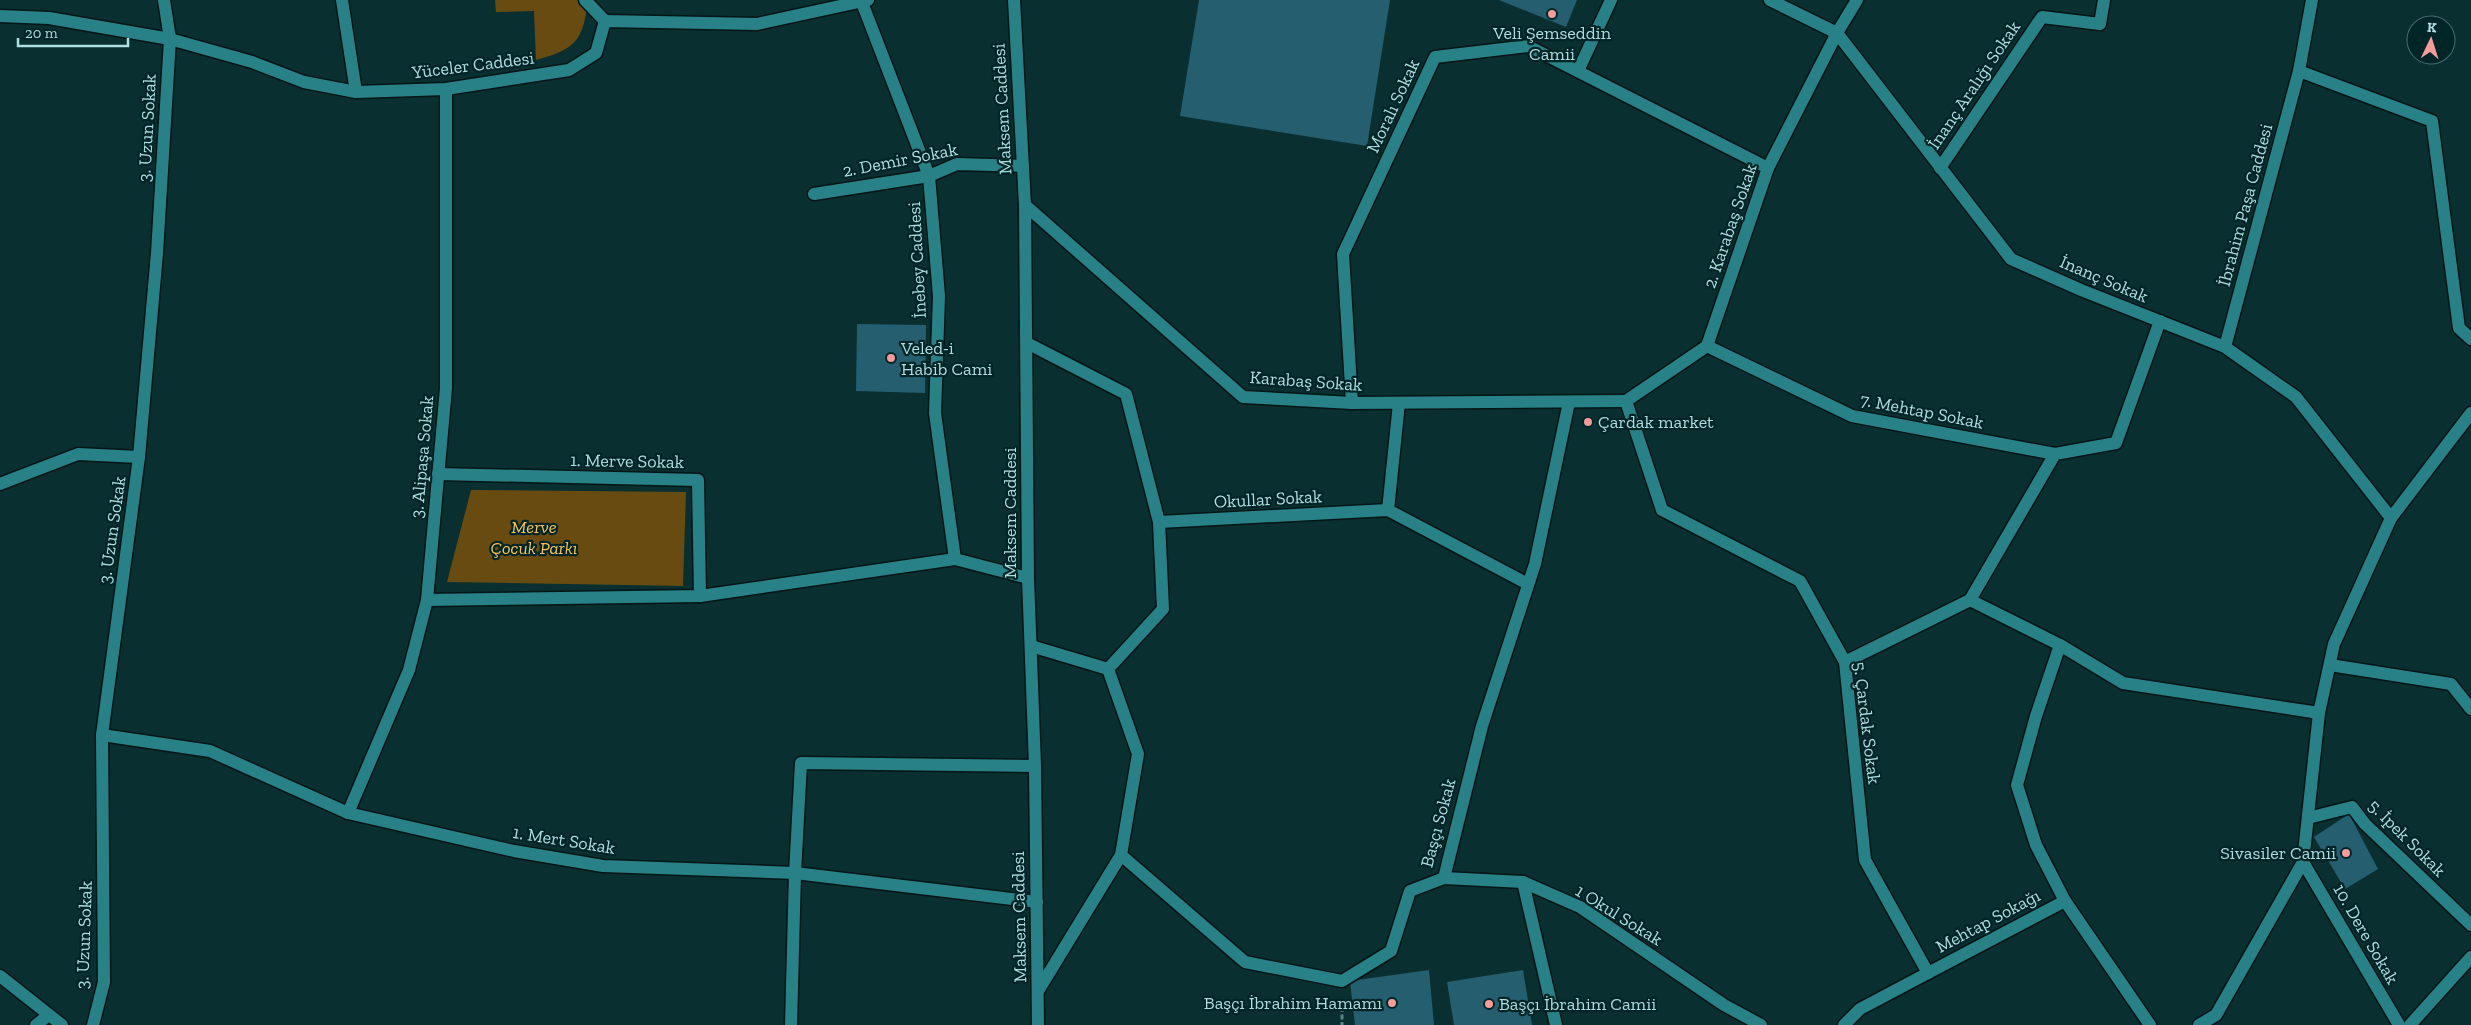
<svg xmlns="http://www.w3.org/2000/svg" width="2471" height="1025" font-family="'Zilla Slab',serif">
  <rect width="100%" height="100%" fill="#0a2f31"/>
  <g fill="#684b10">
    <path d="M495,0H588C583,41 576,49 536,60L534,11L496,12Z"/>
    <path d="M471,490L686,492L683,586L447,582Z"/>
  </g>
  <g fill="#245e6f">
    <path d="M1199,0H1390L1367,146L1180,116Z"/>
    <path d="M1499,0H1577L1566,27Z"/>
    <path d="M857,324L926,325L925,393L856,391Z"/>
    <path d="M2349,814L2378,869L2345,889L2314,837Z"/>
    <path d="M1429,970L1434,1025H1355L1350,981Z"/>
    <path d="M1523,970L1532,1025H1454L1447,982Z"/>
  </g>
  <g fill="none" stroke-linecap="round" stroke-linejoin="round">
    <defs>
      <g id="street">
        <path d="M342,0L356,92"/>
        <path d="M585,0L605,21"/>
        <path d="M861,0L929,176L939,296L935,413L955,559"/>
        <path d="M1770,0L1837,33L2011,259L2081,290L2225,347L2296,397L2391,518"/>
        <path d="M0,16L49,18L170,39L252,62L304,82L356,92L446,89L569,70L596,53L605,21L757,24L868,0"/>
        <path d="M1578,71L1611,0"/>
        <path d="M2299,71L2432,121L2459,328L2471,339"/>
        <path d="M1940,168L2042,17L2100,24L2104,0"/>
        <path d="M814,194L929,176L957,164L1023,166"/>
        <path d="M1025,205L1243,397L1352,403L1626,401"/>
        <path d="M1027,343L1126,394L1159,522L1163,609L1108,669"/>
        <path d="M1707,346L1852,416L2055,454"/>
        <path d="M1626,401L1662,510L1800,581L1845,662L1865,860L1928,973L1860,1009L1844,1025"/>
        <path d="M1626,401L1707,346L1768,168L1837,33L1857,0"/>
        <path d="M1352,403L1343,254L1435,57L1528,46L1768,168"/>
        <path d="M438,474L698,480L700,596"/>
        <path d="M0,484L78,454L139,457"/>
        <path d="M1388,510L1399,403"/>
        <path d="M1159,522L1388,510L1528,584"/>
        <path d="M427,600L700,596L955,559L1028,578"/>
        <path d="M1970,600L2060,645L2123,683L2319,713"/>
        <path d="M2060,645L2036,716L2017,785L2036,845L2065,901L2150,1025"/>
        <path d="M1031,646L1108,669L1138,754L1121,855L1038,991"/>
        <path d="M1845,662L1970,600L2055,454L2116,443L2160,321"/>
        <path d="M2330,665L2451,684L2471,709"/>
        <path d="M102,735L210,751L348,813L514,851L603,866L795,873L1037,902"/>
        <path d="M348,813L409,670L427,600L446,388V89"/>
        <path d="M2308,818L2352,807L2365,824L2471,925"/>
        <path d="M1121,855L1245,962L1342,981L1391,951L1410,891L1444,878L1523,882L1580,907L1724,1005L1761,1025"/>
        <path d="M2303,862L2399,1025"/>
        <path d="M1444,878L1482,726L1535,564L1569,402"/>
        <path d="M1523,882L1556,1025"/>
        <path d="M1928,973L2065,901"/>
        <path d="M36,1025L49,1015"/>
        <path d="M93,1025L104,982L102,735L139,457L157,253L170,39L164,0"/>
        <path d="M791,1025L795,873L801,763L1035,766"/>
        <path d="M2199,1025L2216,1015L2303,862L2319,713L2334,644L2391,518L2471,413"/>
        <path d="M2410,1025L2471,957"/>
      </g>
      <g id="secondary">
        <path d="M1014,0L1025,205L1028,578L1035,766L1038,1025"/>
        <path d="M2225,347L2299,71L2312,0"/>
        <path d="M0,976L62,1025"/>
      </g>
    </defs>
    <use href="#street" stroke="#061515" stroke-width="15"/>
    <use href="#secondary" stroke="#061515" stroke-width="15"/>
    <path stroke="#5b8688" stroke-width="3" stroke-dasharray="5 2.5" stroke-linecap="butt" d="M1342,1007V1025"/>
    <use href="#street" stroke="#288186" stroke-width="12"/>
    <use href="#secondary" stroke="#288186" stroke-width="12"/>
  </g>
  <g fill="#f59b9a" stroke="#002527" stroke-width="2">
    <circle cx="1552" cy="14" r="5"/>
    <circle cx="891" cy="358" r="5"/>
    <circle cx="1588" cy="422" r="5"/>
    <circle cx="2346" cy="853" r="5"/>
    <circle cx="1392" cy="1003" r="5"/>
    <circle cx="1489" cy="1004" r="5"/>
  </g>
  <g text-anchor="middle" stroke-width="4.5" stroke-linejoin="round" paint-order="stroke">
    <g font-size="18" fill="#addee1" stroke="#002527" text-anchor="start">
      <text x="1552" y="39" text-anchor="middle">Veli Şemseddin<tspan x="1552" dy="21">Camii</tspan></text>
      <text x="901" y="354">Veled-i<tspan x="901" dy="21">Habib Cami</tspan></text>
      <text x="1598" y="428">Çardak market</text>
      <text x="2336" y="859" text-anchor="end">Sivasiler Camii</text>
      <text x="1382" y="1009" text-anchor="end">Başçı İbrahim Hamamı</text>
      <text x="1499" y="1010">Başçı İbrahim Camii</text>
    </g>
    <g font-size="18" fill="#addee1" stroke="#002527">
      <text transform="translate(473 65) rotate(-7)" y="6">Yüceler Caddesi</text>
      <text transform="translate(1974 85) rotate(-56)" y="6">İnanç Aralığı Sokak</text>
      <text transform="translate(1393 106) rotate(-65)" y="6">Moralı Sokak</text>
      <text transform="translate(1002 109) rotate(-93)" y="6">Maksem Caddesi</text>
      <text transform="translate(147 128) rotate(-87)" y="6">3. Uzun Sokak</text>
      <text transform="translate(900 160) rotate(-11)" y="6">2. Demir Sokak</text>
      <text transform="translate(2245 205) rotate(-75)" y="6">İbrahim Paşa Caddesi</text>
      <text transform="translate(1730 226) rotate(-71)" y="6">2. Karabaş Sokak</text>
      <text transform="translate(917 260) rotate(-93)" y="6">İnebey Caddesi</text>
      <text transform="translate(2104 279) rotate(23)" y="6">İnanç Sokak</text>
      <text transform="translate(1306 381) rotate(4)" y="6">Karabaş Sokak</text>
      <text transform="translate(1922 411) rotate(11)" y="6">7. Mehtap Sokak</text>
      <text transform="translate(422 457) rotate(-85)" y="6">3. Alipaşa Sokak</text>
      <text transform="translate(627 461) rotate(1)" y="6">1. Merve Sokak</text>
      <text transform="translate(1268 499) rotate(-3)" y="6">Okullar Sokak</text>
      <text transform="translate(1010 513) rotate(-90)" y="6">Maksem Caddesi</text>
      <text transform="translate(112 530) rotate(-82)" y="6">3. Uzun Sokak</text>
      <text transform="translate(1867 723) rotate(83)" y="6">5. Çardak Sokak</text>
      <text transform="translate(1438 823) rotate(-75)" y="6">Başçı Sokak</text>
      <text transform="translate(2407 838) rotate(45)" y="6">5. İpek Sokak</text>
      <text transform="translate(564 840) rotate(9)" y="6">1. Mert Sokak</text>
      <text transform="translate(1619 915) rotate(32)" y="6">1 Okul Sokak</text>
      <text transform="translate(1019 917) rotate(-91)" y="6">Maksem Caddesi</text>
      <text transform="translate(1988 921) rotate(-28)" y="6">Mehtap Sokağı</text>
      <text transform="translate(2366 934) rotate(60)" y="6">10. Dere Sokak</text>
      <text transform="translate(84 935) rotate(-88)" y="6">3. Uzun Sokak</text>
    </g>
    <g font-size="18" font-style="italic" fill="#fdc458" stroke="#002527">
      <text x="534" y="533">Merve<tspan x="534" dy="21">Çocuk Parkı</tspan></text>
    </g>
  </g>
  <g transform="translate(2431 40) rotate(4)"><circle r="24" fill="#002527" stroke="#456f71"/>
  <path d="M0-4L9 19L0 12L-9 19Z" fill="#f59b9a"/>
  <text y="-8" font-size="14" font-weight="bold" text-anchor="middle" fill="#addee1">K</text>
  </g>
  <path d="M18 38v8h110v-8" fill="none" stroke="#addee1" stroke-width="2.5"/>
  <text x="25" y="38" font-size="15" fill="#addee1" stroke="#002527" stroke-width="4" paint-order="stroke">20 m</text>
</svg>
